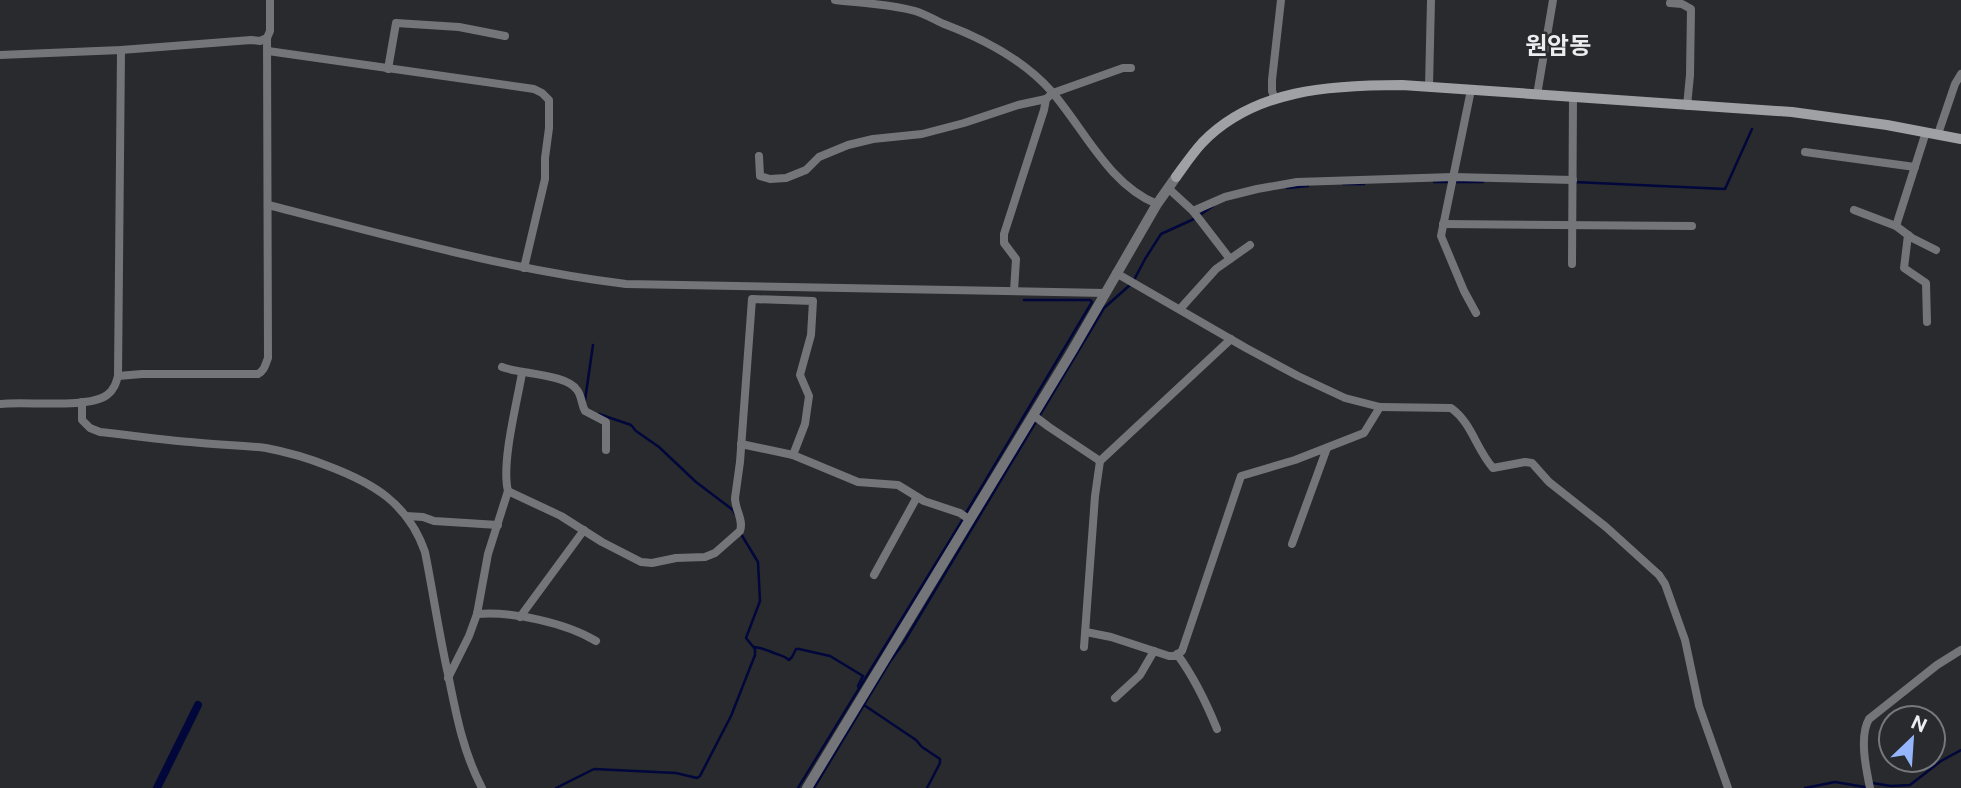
<svg xmlns="http://www.w3.org/2000/svg" width="1961" height="788" font-family="'Public Sans','Noto Sans KR',sans-serif">
  <rect width="100%" height="100%" fill="#282a2d"/>
  <g fill="none" stroke-linecap="round" stroke-linejoin="round">
    <g stroke="#01073b" stroke-width="2.5">
      <path d="M1434,182H1483"/>
      <path d="M1574,182L1725,189L1752,129"/>
      <path d="M1343,184H1364"/>
      <path d="M1287,188L1308,186"/>
      <path d="M1134,280L1145,259L1161,234L1194,219L1213,206"/>
      <path d="M585,400L593,345"/>
      <path d="M599,414L631,425L636,431L659,447L696,482L733,510L735,514"/>
      <path d="M966,513L1092,302L1090,300H1024"/>
      <path d="M754,647C763,648 767,650 774,653C781,656 784,655 789,660L792,657L796,649H799L830,656L863,676L858,686L859,688"/>
      <path d="M864,705L916,740L922,747L940,759V763L927,788"/>
      <path d="M556,788L594,769L676,773L697,778L700,776L731,716L755,655V649L746,638L760,601L758,562L741,534"/>
      <path d="M798,788L963,519"/>
      <path d="M814,788L889,663L904,642L1104,308L1130,285"/>
      <path d="M1805,788L1835,782L1865,787L1872,783L1891,786L1910,785L1941,761L1961,750"/>
    </g>
    <path stroke="#01073b" stroke-width="8" d="M157,788L198,705"/>
    <g stroke="#747578" stroke-width="8">
      <path d="M835,0C861,3 889,4 915,11C925,14 935,20 944,24C984,39 1023,59 1052,92C1084,129 1109,185 1157,204"/>
      <path d="M1670,3L1682,4L1691,9L1690,75L1687,106"/>
      <path d="M268,51L534,89L542,93L549,100V128L545,158V179L524,268"/>
      <path d="M0,55L121,50L251,40L260,41L267,38"/>
      <path d="M388,69L396,23L459,27L505,36"/>
      <path d="M1429,87L1431,0"/>
      <path d="M1471,90L1441,236L1464,291L1476,313"/>
      <path d="M1537,95L1553,0"/>
      <path d="M1275,99L1272,91V80L1281,0"/>
      <path d="M1938,134L1955,84L1961,74"/>
      <path d="M1805,152L1915,167"/>
      <path d="M759,156L760,176L770,179L786,178L806,170L819,157L848,145L873,139L922,134L964,123L1018,105L1046,99L1053,93L1123,68H1131"/>
      <path d="M1168,188L1193,211L1230,259"/>
      <path d="M268,205C386,235 504,269 626,284L1105,293"/>
      <path d="M1854,210L1896,226L1912,238L1936,250"/>
      <path d="M1193,211L1225,197L1257,189L1297,182L1453,177L1573,180"/>
      <path d="M1443,224L1692,226"/>
      <path d="M1896,226L1926,132"/>
      <path d="M1908,235L1904,268L1926,283L1927,322"/>
      <path d="M1572,264L1573,98"/>
      <path d="M1116,273L1246,348L1298,376L1345,398L1380,407L1451,408C1472,423 1476,449 1493,468L1525,462L1532,463L1549,482L1606,527L1659,575L1665,584L1685,640L1699,706L1728,788"/>
      <path d="M1014,291L1016,259L1004,243V234L1044,110L1046,99"/>
      <path d="M1180,309L1216,269L1250,245"/>
      <path d="M502,367C520,374 567,374 577,390C582,396 581,404 585,411L606,422V450"/>
      <path d="M118,376L142,374H258C265,370 265,365 268,358L267,38L270,31V0"/>
      <path d="M82,402V420L90,428L100,432C131,435 161,440 191,442C216,445 241,445 266,448C287,452 308,458 328,466C373,483 408,503 425,552C433,592 439,634 448,674C456,714 463,752 482,788"/>
      <path d="M0,404C25,401 88,409 107,395C114,390 116,383 118,376L121,50"/>
      <path d="M1033,415L1049,427L1100,461"/>
      <path d="M741,444L793,455L858,482L898,485L924,501L960,513L970,520"/>
      <path d="M508,491C501,463 517,403 522,373"/>
      <path d="M406,516L423,517L434,521L498,525"/>
      <path d="M1292,544L1327,448"/>
      <path d="M874,575L917,497"/>
      <path d="M477,614C512,611 566,623 596,641"/>
      <path d="M520,617L584,530"/>
      <path d="M1086,632L1111,637L1169,656H1175L1182,651L1241,476L1295,460L1364,433L1380,407"/>
      <path d="M1084,647L1095,496L1100,461L1231,339"/>
      <path d="M1177,654C1194,677 1206,702 1217,729"/>
      <path d="M448,678L469,636L477,614L488,554L508,491L561,516L602,542L641,562L652,563L676,558L705,557L715,553L740,531C744,520 735,510 735,498L740,462L752,299L813,301L811,335L800,375L809,396L805,424L793,455"/>
      <path d="M1115,698L1140,675L1154,651"/>
      <path d="M1870,788C1866,769 1859,736 1869,719L1937,665L1961,650"/>
    </g>
    <path stroke="#747578" stroke-width="10" d="M807,788L1072,351L1157,204L1176,177"/>
    <path stroke="#9fa1a4" stroke-width="10" d="M1176,177C1184,166 1192,154 1202,143C1254,89 1331,85 1402,85L1792,112L1887,125L1961,139"/>
  </g>
  <g text-anchor="middle" stroke-width="5" stroke-linejoin="round" paint-order="stroke">
    <g font-size="24" font-weight="bold" fill="#ecedef" stroke="#282a2d">
      <text x="1558" y="54">원암동</text>
    </g>
  </g>
  <g transform="translate(1912 739) rotate(25)"><circle r="33" fill="#282a2d" stroke="#76787b" stroke-width="2"/>
  <path d="M0-5L12 26L0 18L-12 26Z" fill="#95b6fd"/>
  <text y="-10" font-size="19" font-weight="bold" text-anchor="middle" fill="#ecedef">N</text>
  </g>
</svg>
